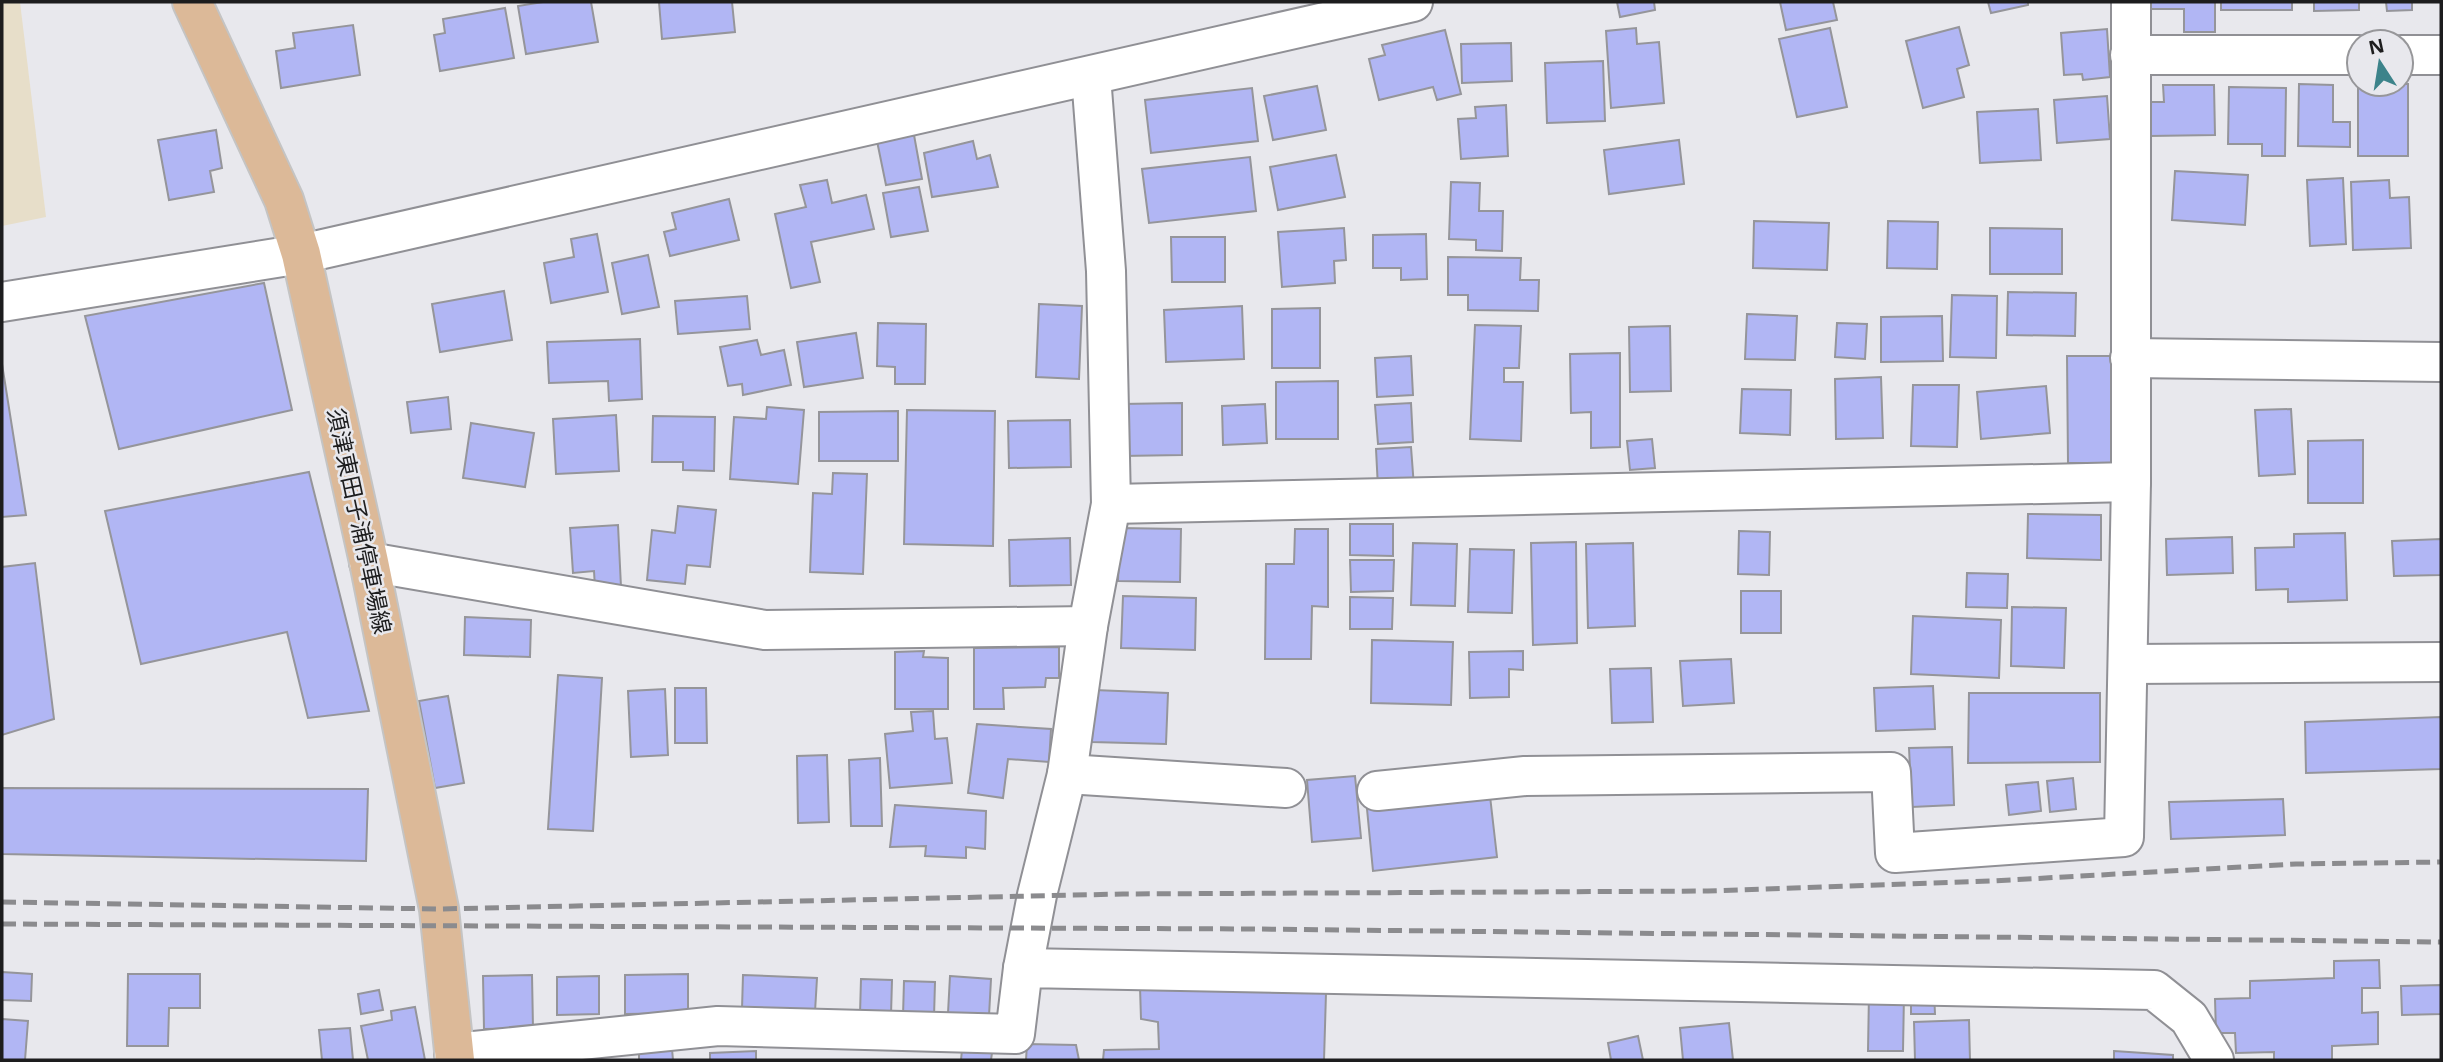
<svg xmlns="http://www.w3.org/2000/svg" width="2443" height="1062" font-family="'Open Sans','Noto Sans JP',sans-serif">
  <rect width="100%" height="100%" fill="#e8e8ed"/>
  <path fill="#e7dec9" d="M2,2H20L46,217L2,226Z"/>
  <g fill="#b1b6f4" stroke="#95959a" stroke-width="2">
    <path d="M543,2H591L598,42L526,54L518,6Z"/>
    <path d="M659,2H732L735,32L662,39Z"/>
    <path d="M1617,2H1654L1655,10L1620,17Z"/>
    <path d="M1780,2H1833L1837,20L1786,30Z"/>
    <path d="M1988,2H2028V5L1991,13Z"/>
    <path d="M2145,2H2215V32H2184V9H2145Z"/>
    <rect x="2221" y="2" width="71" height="8"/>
    <path d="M2314,2H2359V10L2314,11Z"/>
    <path d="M2386,2H2412V10L2387,11Z"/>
    <path d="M505,8L514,58L440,71L434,35L445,33L443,19Z"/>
    <path d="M353,25L360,75L281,88L276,51L295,48L293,33Z"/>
    <path d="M1959,27L1969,65L1957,69L1964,97L1923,108L1906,41Z"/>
    <path d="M1636,28L1637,44L1659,42L1664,103L1611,108L1606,31Z"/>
    <path d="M1830,28L1847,107L1797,117L1779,39Z"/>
    <path d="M2107,29L2110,77L2083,80L2082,74L2064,75L2061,33Z"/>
    <path d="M1445,30L1461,94L1437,100L1433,87L1379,100L1369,59L1385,55L1382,45Z"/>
    <path d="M1511,43L1512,81L1462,83L1461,44Z"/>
    <path d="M1603,61L1605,121L1547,123L1545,63Z"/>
    <path d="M2299,84L2333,85V122H2350V147L2298,146Z"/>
    <rect x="2358" y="84" width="50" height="72"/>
    <path d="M2163,85H2214L2215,135L2150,136L2149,102H2164Z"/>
    <path d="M1317,86L1326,130L1273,140L1264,96Z"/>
    <path d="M2229,87L2286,88L2285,156H2262V144H2228Z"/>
    <path d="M1252,88L1258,141L1151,153L1145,100Z"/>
    <path d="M2107,96L2110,139L2057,143L2054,100Z"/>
    <path d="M1506,105L1508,156L1461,159L1458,119L1476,118L1475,107Z"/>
    <path d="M2038,109L2041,160L1980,163L1977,112Z"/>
    <path d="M216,130L222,168L210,171L214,192L169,200L158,140Z"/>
    <path d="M914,135L922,179L886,185L877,141Z"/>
    <path d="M1679,140L1684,184L1609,194L1604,150Z"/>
    <path d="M973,141L977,159L990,155L998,187L932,197L924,153Z"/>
    <path d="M1336,155L1345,197L1278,210L1270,167Z"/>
    <path d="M1250,157L1256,211L1149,223L1142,169Z"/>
    <path d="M2175,171L2248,175L2245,225L2172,220Z"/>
    <path d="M2343,178L2346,244L2310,246L2307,180Z"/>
    <path d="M827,180L832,203L866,195L874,229L811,242L820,282L791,288L775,214L806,207L800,185Z"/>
    <path d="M2389,180L2390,198L2409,197L2411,248L2353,250L2351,182Z"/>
    <path d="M1451,182L1480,183L1479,211H1503L1502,251L1476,250V240L1449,239Z"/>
    <path d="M919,187L928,231L891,237L883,193Z"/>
    <path d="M729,199L739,240L670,256L664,232L676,229L672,213Z"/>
    <path d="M1754,221L1829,223L1827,270L1753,268Z"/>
    <path d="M1888,221L1938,222L1937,269L1887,268Z"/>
    <path d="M1344,228L1346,260L1334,261L1335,283L1282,287L1278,232Z"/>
    <path d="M1990,228L2062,229V274H1990Z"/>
    <path d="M597,234L608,292L551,303L544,263L574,257L571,239Z"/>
    <path d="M1426,234L1427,279L1401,280V268H1373V235Z"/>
    <path d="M1171,237H1225V282H1172Z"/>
    <path d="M648,255L659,307L622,314L612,263Z"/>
    <path d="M1448,257L1521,258L1520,280H1539L1538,311L1468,310V295H1448Z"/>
    <path d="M264,283L292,410L119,449L85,316Z"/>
    <path d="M504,291L512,340L440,352L432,304Z"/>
    <path d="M2008,292L2076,293L2075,336L2007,335Z"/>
    <path d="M1952,295L1997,296L1996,358L1950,357Z"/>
    <path d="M747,296L750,329L678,334L675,301Z"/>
    <path d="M1039,304L1082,306L1079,379L1036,377Z"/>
    <path d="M1242,306L1244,359L1166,362L1164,310Z"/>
    <path d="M1320,308V368H1272V309Z"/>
    <path d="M1747,314L1797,316L1795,360L1745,359Z"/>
    <path d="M1942,316L1943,361L1881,362V317Z"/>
    <path d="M878,323L926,324L925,384H895V367L877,366Z"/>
    <path d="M1837,323L1867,324L1865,359L1835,357Z"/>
    <path d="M1475,325L1521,326L1519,368H1504V382H1523L1521,441L1470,439Z"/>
    <path d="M1670,326L1671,391L1630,392L1629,327Z"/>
    <path d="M856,333L863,378L804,387L797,342Z"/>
    <path d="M640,339L642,399L609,401L608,381L549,383L547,342Z"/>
    <path d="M757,340L761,355L784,350L791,385L743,395L742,384L728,386L720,347Z"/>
    <path d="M1620,353V447L1591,448V412L1571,413L1570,354Z"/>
    <path d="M1411,356L1413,395L1377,397L1375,358Z"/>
    <path d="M2067,356H2114L2115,463H2068Z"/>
    <path d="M2,364L26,515L2,517Z"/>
    <path d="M1881,377L1883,438L1836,439L1835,379Z"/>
    <path d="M1338,381V439H1276V382Z"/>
    <path d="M1913,385H1959L1957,447L1911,446Z"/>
    <path d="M2046,386L2050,433L1981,439L1977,392Z"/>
    <path d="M1742,389L1791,390L1790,435L1740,433Z"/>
    <path d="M448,397L451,429L411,433L407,402Z"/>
    <path d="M1182,403V455L1122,456L1121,404Z"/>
    <path d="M1411,403L1413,442L1378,444L1375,405Z"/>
    <path d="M1265,404L1267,443L1223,445L1222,406Z"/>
    <path d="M767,407L804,410L798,484L730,479L734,417L766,419Z"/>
    <path d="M2291,409L2295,474L2259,476L2255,410Z"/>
    <path d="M907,410L995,411L993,546L904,544Z"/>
    <path d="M898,411V461H819V412Z"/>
    <path d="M616,415L619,471L556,474L553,419Z"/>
    <path d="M653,416L715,417L714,471L683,470V462H652Z"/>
    <path d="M1070,420L1071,467L1009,468L1008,421Z"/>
    <path d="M471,423L534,433L525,487L463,478Z"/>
    <path d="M1652,439L1655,468L1630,470L1627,441Z"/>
    <path d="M2363,440V503H2308V441Z"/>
    <path d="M1411,447L1414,487L1378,488L1376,449Z"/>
    <path d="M309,472L369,711L308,718L287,632L141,664L105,511Z"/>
    <path d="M833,473L867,474L863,574L810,572L813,493L832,494Z"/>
    <path d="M678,506L716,510L710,567L687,565L685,584L647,580L652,530L675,533Z"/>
    <path d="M2028,514L2101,515V560L2027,558Z"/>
    <path d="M1350,524H1393V556L1350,555Z"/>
    <path d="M618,525L621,587L595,588L594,571L573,573L570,528Z"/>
    <path d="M1120,528L1181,529L1180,582L1118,581Z"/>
    <path d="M1295,529H1328V607L1312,606L1311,659H1265L1266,564H1294Z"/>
    <path d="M1739,531L1770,532L1769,575L1738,574Z"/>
    <path d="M2345,533L2347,600L2288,602V589L2256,590L2255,548L2294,547V534Z"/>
    <path d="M2232,537L2233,573L2167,575L2166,539Z"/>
    <path d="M1070,538L1071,585L1010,586L1009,540Z"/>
    <path d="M2441,539V575L2394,576L2392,541Z"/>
    <path d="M1576,542L1577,643L1533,645L1531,543Z"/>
    <path d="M1413,543L1457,544L1455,606L1411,605Z"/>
    <path d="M1633,543L1635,626L1588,628L1586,544Z"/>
    <path d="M1470,549L1514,550L1512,613L1468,612Z"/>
    <path d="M1350,560H1394L1393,591L1351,592Z"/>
    <path d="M35,563L54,719L2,735V567Z"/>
    <path d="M1967,573L2008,574L2007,608L1966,607Z"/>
    <rect x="1741" y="591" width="40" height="42"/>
    <path d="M1123,596L1196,598L1195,650L1121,648Z"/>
    <path d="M1350,597L1393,598L1392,629H1350Z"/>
    <path d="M2012,607L2066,608L2064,668L2011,666Z"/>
    <path d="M1913,616L2001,620L1999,678L1911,674Z"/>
    <path d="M465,617L531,620L530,657L464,655Z"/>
    <path d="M1372,640L1453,642L1451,705L1371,703Z"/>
    <path d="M1059,647V678H1046L1045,687L1003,688L1004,709H974V648Z"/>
    <path d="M924,651L923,657L948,658V709H895V652Z"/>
    <path d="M1523,651V670L1509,669V697L1470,698L1469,652Z"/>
    <path d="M1731,659L1734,703L1683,706L1680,661Z"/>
    <path d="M1651,668L1653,722L1612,723L1610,669Z"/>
    <path d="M558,675L602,678L593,831L548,829Z"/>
    <path d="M1933,686L1935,729L1876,731L1874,688Z"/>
    <path d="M675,688H706L707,743H675Z"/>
    <path d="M665,689L668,755L631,757L628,691Z"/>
    <path d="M1094,690L1168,693L1166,744L1092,742Z"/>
    <path d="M1969,693H2100V762L1968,763Z"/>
    <path d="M448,696L464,783L435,788L419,701Z"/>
    <path d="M933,711L935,739L947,738L952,783L890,788L885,734L913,731L911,712Z"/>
    <path d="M2441,717V769L2306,773L2305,722Z"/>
    <path d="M977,724L1051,729L1049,762L1008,759L1003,798L968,793Z"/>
    <path d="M1952,747L1954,805L1912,807L1909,748Z"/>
    <path d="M827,755L829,822L798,823L797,756Z"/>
    <path d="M880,758L882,826H851L849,760Z"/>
    <path d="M1355,776L1361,838L1312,842L1307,780Z"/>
    <path d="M2073,778L2076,809L2050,812L2047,781Z"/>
    <path d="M2038,782L2041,811L2009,815L2006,785Z"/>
    <path d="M2,788L368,789L366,861L2,854Z"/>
    <path d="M1490,796L1497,857L1373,871L1367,809Z"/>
    <path d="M2283,799L2285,835L2171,839L2169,802Z"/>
    <path d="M895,805L986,811L985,849L966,847V858L925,856L926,846L890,847Z"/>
    <path d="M2379,960L2380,988H2362V1013L2378,1012V1044L2332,1046V1060H2274V1052L2236,1053L2235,1033H2216L2215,999L2250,998V981L2334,978V961Z"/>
    <path d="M2,972L32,974L31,1001L2,1000Z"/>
    <path d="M128,974H200V1008H169L168,1046H127Z"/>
    <path d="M688,974V1013L625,1014V975Z"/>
    <path d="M532,975L533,1028L484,1029L483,976Z"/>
    <path d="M743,975L817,978L815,1012L742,1009Z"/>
    <path d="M599,976V1014L557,1015V977Z"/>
    <path d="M950,976L991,979L989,1016L948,1013Z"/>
    <path d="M861,979L892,980L891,1015L860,1014Z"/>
    <path d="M904,981L935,982L934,1017L903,1016Z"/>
    <path d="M2441,985V1014L2402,1015L2401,986Z"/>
    <path d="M1140,987L1326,993L1324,1060H1103L1104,1050L1159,1049L1158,1022L1141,1019Z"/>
    <path d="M379,990L383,1010L361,1014L358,994Z"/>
    <path d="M1911,991L1934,992L1935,1014H1911Z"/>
    <path d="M1869,993L1904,994L1903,1051H1868Z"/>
    <path d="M415,1007L425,1060H368L361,1026L392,1020L391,1011Z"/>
    <path d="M2,1019L28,1021L25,1060H2Z"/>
    <path d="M1969,1020L1970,1060H1915L1914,1022Z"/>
    <path d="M1729,1023L1733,1060H1683L1680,1028Z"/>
    <path d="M350,1028L353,1060H322L319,1030Z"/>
    <path d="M1638,1036L1643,1060H1611L1608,1043Z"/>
    <path d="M1027,1044L1076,1045L1079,1060H1026Z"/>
    <path d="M672,1049L673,1060H639V1051Z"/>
    <path d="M962,1050L992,1053L991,1060H961Z"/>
    <path d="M756,1051V1060H710V1053Z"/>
    <path d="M2114,1051L2173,1055V1060H2114Z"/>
  </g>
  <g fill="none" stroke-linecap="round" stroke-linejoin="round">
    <defs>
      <g id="minor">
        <path d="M2130,55H2359"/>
        <path d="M2401,55H2441"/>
        <path d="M2,302L301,254L1413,2"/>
        <path d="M2130,358L2441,362"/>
        <path d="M1111,504L2131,482"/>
        <path d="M369,562L765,630L1088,626L1111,504L1106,271L1091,76"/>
        <path d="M2129,664L2441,662"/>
        <path d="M1067,774L1286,788"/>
        <path d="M1377,791L1525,776L1891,772L1895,853L2124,837L2131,482V2"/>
        <path d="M1023,968L1037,895L1067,774L1088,626"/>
        <path d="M454,1053L718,1026L1015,1034L1023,968L2154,990L2189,1018L2214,1060"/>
      </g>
      <path id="major" d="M192,2L284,200L301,254L369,562L439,909L455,1060"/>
    </defs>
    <use href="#minor" stroke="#909095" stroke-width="42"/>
    <use href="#major" stroke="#c4c4c4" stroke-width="42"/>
    <use href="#minor" stroke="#fff" stroke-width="38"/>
    <use href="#major" stroke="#dcb998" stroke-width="38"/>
    <g stroke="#8b8b8e" stroke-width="5" stroke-dasharray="14 7" stroke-linecap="butt">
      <path d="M2,902L439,909L1123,894L1708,891L1992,881L2296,864L2441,862"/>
      <path d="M2,924L1254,929L2441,942"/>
    </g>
  </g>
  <g text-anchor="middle" stroke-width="5" stroke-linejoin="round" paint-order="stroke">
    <g font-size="23" fill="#1d1d1e" stroke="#e8e8ed">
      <text transform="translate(359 521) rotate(78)" y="8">須津東田子浦停車場線</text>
    </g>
  </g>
  <rect width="2443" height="1062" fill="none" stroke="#1d1d1e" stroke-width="7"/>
  <g transform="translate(2380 63) rotate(348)"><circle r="33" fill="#e8e8ed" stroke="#97979a" stroke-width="2"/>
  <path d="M0-5L12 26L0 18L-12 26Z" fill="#3c838a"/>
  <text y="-10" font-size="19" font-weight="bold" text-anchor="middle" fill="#1d1d1e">N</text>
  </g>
</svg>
